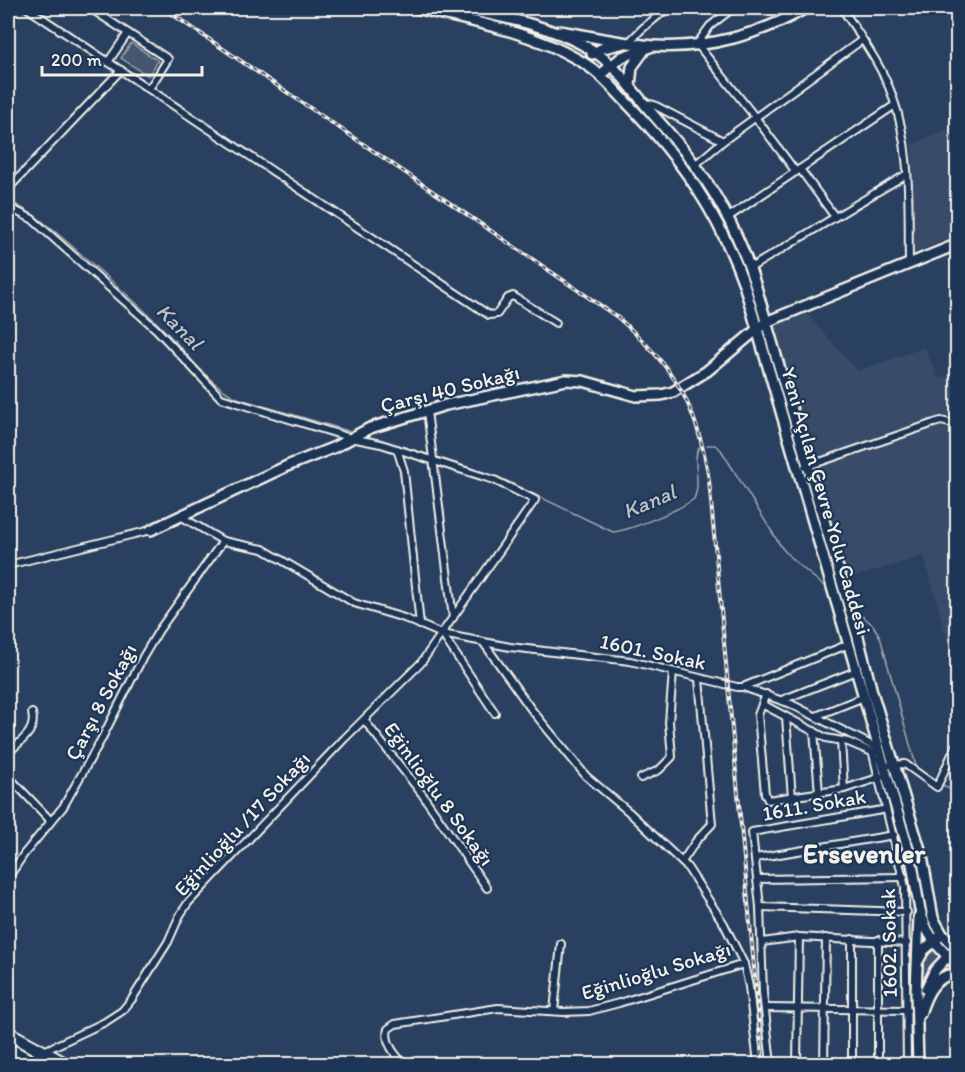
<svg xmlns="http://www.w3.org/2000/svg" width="965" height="1072" font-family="Itim,sans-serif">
  <rect width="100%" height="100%" fill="#2a4060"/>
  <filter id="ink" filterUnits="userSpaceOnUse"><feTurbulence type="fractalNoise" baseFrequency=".0167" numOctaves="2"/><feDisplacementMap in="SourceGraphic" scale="12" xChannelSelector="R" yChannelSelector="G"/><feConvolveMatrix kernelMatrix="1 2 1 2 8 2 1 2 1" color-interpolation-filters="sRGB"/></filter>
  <g filter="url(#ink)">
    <g fill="#374c69">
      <path d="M957,125V235L914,253L912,144Z"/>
      <path d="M804,311L858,371L925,347L938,378L957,374V643H948L924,556L846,579L772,325Z"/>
    </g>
    <g fill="#445771" stroke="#9ca4ac" stroke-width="1.5">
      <path d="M429,8H442C472,15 569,34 587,53L584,56L520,30Z"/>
      <path d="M131,43L158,61L148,76L121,58Z"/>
      <path d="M612,71C641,104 672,137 697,174C727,220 746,268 762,320L759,321C747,288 737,252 721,221C692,166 650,120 607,75Z"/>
      <path d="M764,327L803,465H800L761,328Z"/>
      <path d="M819,525H822L891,762H888Z"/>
      <path d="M893,766L917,848L927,913L936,934L934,935C920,907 922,887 916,858C909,827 898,797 890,767Z"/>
      <path d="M932,948L941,958L927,976L919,1005C920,985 917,964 932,948Z"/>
    </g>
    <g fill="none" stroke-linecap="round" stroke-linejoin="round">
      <g stroke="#a1a8b0" stroke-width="1.5">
        <path d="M8,201C36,213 59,235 82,255C111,280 140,305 167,333C190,356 207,383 237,398L352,432"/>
        <path d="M365,436L427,454"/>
        <path d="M707,445H715L721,450L782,548L792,559L824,586"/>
        <path d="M436,457L498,477L613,532C631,530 679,510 694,499C702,482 691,460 699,447"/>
        <path d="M860,614L873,625L880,637L916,766L919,771"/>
        <path d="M943,785L958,794"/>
      </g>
      <defs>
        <g id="street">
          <path d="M27,8L489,315L497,314L508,298L513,296L556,323"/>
          <path d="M90,8L128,33"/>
          <path d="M733,8L710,26L697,44L755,117L796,172"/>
          <path d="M842,8C859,35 881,64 892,95C912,149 908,208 909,264"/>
          <path d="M497,16L507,8"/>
          <path d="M629,42L643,28L668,8"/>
          <path d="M108,62L128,33L168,59L149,89"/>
          <path d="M644,103L654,105L723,141L862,40"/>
          <path d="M695,165L723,141"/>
          <path d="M800,169L835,217"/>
          <path d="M8,189L121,70"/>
          <path d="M8,207L32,219L156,329L221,398L351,438L381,444L494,480L535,500L421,663L344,739L188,903L180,915L168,942L132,999L122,1011L105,1022L44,1051"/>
          <path d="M727,218L895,105"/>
          <path d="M750,268L907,174"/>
          <path d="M427,411L453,618"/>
          <path d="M397,449L404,471L420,625"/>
          <path d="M805,467L934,423L941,421L958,425"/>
          <path d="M182,517L223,541L263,549L354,603L404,618L442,634L510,647L630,661L737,687H743L849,644"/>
          <path d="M8,565L151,530"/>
          <path d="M442,634L495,713"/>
          <path d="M743,687L791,704L879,749"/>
          <path d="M766,694L758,715L765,794L768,800L844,789L881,777"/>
          <path d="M782,700L856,671"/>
          <path d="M762,704L826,738L848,742L874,753"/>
          <path d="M816,716L864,697"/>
          <path d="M786,717L792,798"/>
          <path d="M364,720L422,794L487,888"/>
          <path d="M814,731L819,793"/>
          <path d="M841,741L844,789"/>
          <path d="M8,753C20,741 37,732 32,713"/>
          <path d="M873,754L905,887L907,1064"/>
          <path d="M890,765L905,764L937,787L958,741"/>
          <path d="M8,776L51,821"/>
          <path d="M641,778L659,770L672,757L669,722L673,672"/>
          <path d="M755,858L894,835"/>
          <path d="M682,862L696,841L712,824L699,679"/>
          <path d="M8,878L24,854L63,807L101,740L143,657L159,630L223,541"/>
          <path d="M757,879L904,877"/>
          <path d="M760,907L907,912"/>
          <path d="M878,940V1064"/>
          <path d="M762,942L799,937L907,943"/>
          <path d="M744,964L749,987L758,1064"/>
          <path d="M766,1008L907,1010"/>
          <path d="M554,1011L561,944"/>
          <path d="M404,1064C395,1055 384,1042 388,1029L395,1024L498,1008L564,1012L589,1011L619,1003L744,964L724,924L687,867L629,812L586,776L531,709L483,642"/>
          <path d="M771,1064L763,993L760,907L752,832L882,810"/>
          <path d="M797,1064L799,937"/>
          <path d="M824,1064L826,938"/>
          <path d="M852,1064V939"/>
        </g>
        <g id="secondary">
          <path d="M416,8C470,21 529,31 577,59C598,70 613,88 628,104C682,160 718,212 744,284L911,859C922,911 914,927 958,966"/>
          <path d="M460,8C502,17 549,25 587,47C612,61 627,83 645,105C659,122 675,139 689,157C718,195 742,241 756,287L858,637L872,692L922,856L933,918L942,934L958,951"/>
          <path d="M559,31C591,36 623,44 655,46C708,49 762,34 806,8"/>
          <path d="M592,54L603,48L624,43"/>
          <path d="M600,75L622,57L650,47"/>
          <path d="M630,86L632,67L645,49"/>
          <path d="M151,530L287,466L335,447L370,428L446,405L566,380L583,381L636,396L661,395L673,392L707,371L766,322L958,244"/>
          <path d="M918,961L924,950L938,938"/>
          <path d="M926,989L935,970L950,954"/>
          <path d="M920,1014C926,994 934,975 958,973"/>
          <path d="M918,1064L916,992L919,916"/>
        </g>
        <g id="highway">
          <path d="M8,1033L65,1064"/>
          <path d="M8,1049L35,1064"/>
        </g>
      </defs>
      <use href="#street" stroke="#f4f1e8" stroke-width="10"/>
      <use href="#secondary" stroke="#f4f1e8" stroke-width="14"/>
      <use href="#highway" stroke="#f4f1e8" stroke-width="16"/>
      <use href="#street" stroke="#1d3557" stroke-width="6"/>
      <use href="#secondary" stroke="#1d3557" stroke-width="9"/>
      <use href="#highway" stroke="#1d3557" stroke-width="12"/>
      <defs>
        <path id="rail" d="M163,8L616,316C675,367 697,404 709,480L763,1064"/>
      </defs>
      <use href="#rail" stroke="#f4f1e8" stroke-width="4"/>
      <use href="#rail" stroke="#1d3557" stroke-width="1.5" stroke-dasharray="4.5" stroke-linecap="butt"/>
    </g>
  </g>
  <g text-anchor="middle" stroke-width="4.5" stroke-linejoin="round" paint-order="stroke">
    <g font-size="21" fill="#f4f1e8" stroke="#1d3557">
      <text transform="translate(450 389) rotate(-14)" y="7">Çarşı 40 Sokağı</text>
      <text transform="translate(826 501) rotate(74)" y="7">Yeni Açılan Çevre Yolu Caddesi</text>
      <text transform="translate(653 652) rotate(12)" y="7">1601. Sokak</text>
      <text transform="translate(101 702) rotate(-62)" y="7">Çarşı 8 Sokağı</text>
      <text transform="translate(439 794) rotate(54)" y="7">Eğinlioğlu 8 Sokağı</text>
      <text transform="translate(814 805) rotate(-10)" y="7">1611. Sokak</text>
      <text transform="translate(242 824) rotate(-47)" y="7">Eğinlioğlu /17 Sokağı</text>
      <text transform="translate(889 943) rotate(-91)" y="7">1602. Sokak</text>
      <text transform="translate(656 971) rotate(-17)" y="7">Eğinlioğlu Sokağı</text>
    </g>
    <g font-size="22" font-style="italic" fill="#bdc1c2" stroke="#1d3557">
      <text transform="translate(180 326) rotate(45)" y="8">Kanal</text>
      <text transform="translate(649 501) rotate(-23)" y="8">Kanal</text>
    </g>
    <g font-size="27" font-weight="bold" fill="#f4f1e8" stroke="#1d3557">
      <text x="864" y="863">Ersevenler</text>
    </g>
  </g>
  <rect width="965" height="1072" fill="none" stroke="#1d3557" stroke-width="30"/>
  <rect x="15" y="15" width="935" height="1042" fill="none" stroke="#f4f1e8" stroke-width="2" filter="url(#ink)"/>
  <path d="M42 66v9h160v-9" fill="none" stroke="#f4f1e8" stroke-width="3"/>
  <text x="51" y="66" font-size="18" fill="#f4f1e8" stroke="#1d3557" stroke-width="4.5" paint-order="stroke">200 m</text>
</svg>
